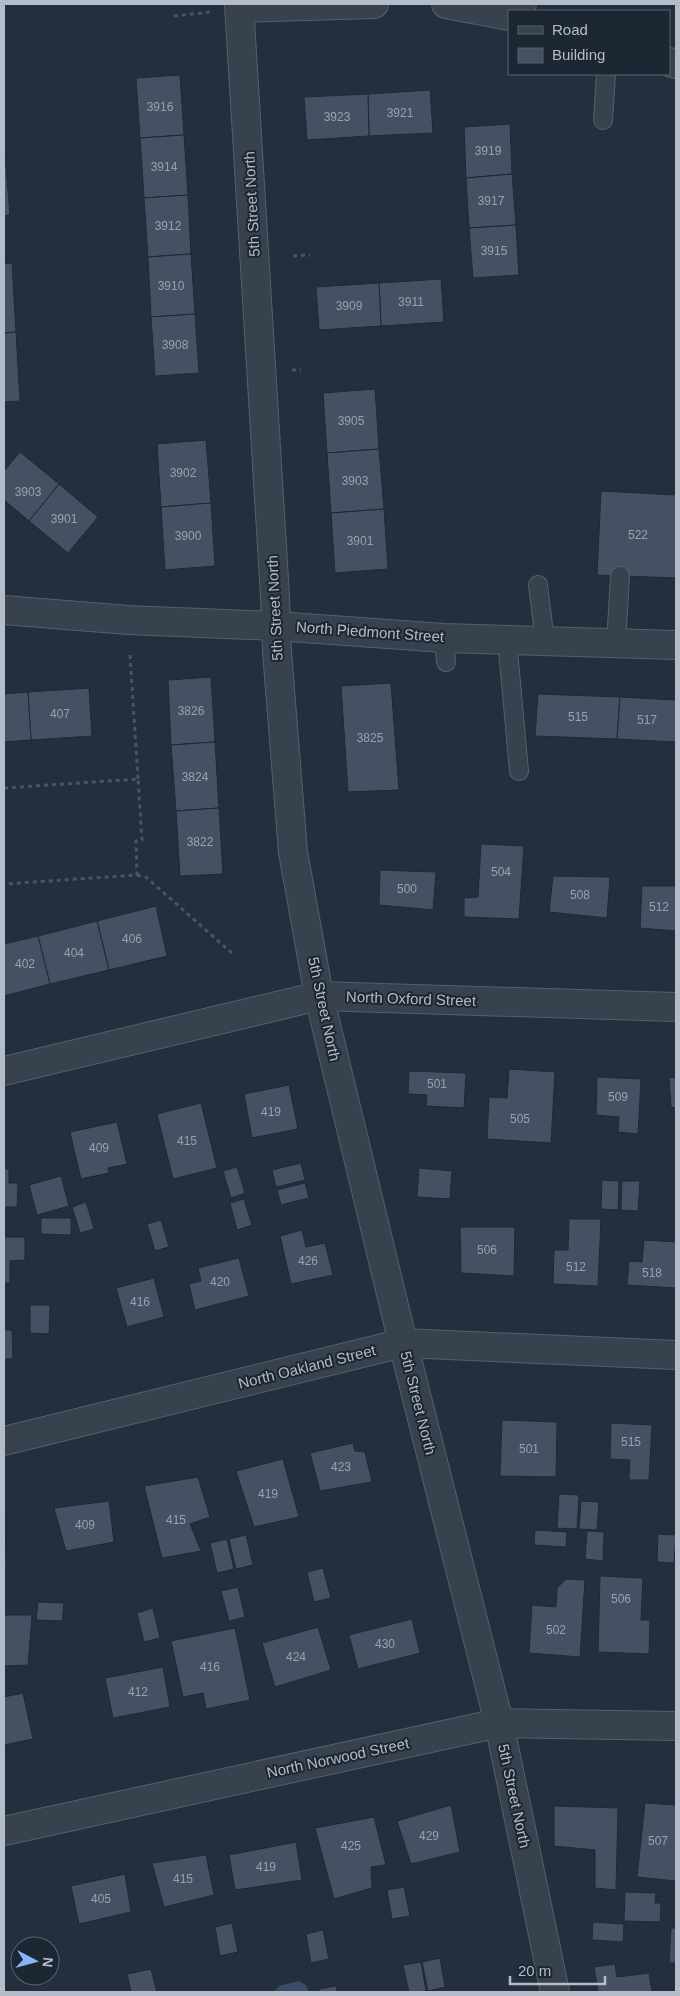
<svg xmlns="http://www.w3.org/2000/svg" width="680" height="1996" font-family="Helvetica,sans-serif">
  <rect width="100%" height="100%" fill="#242f3e"/>
  <path fill="#394c67" d="M299,1981L306,1985L309,1992H274L279,1986Z"/>
  <g fill="#455162" stroke="#1f2835">
    <path d="M180,75L184,135L140,138L136,78Z"/>
    <path d="M430,90L433,133L369,136L368,94Z"/>
    <path d="M368,94L369,136L307,140L304,97Z"/>
    <path d="M510,124L512,174L466,178L464,127Z"/>
    <path d="M184,135L188,195L144,198L140,138Z"/>
    <path d="M4,143L10,215L4,216Z"/>
    <path d="M512,174L516,225L469,228L466,178Z"/>
    <path d="M188,195L191,254L148,257L144,198Z"/>
    <path d="M516,225L519,275L473,278L469,228Z"/>
    <path d="M191,254L195,314L151,317L148,257Z"/>
    <path d="M12,263L16,332L4,333V264Z"/>
    <path d="M441,279L444,322L381,326L379,283Z"/>
    <path d="M379,283L381,326L319,330L316,287Z"/>
    <path d="M195,314L199,373L155,376L151,317Z"/>
    <path d="M16,332L20,401L4,402V333Z"/>
    <path d="M375,389L379,449L327,453L323,393Z"/>
    <path d="M206,440L211,503L161,507L157,444Z"/>
    <path d="M379,449L384,509L331,513L327,453Z"/>
    <path d="M20,452L59,484L29,521L4,500V471Z"/>
    <path d="M59,484L98,517L68,553L29,521Z"/>
    <path d="M601,491L676,495V578L597,575Z"/>
    <path d="M211,503L215,566L165,570L161,507Z"/>
    <path d="M384,509L388,569L335,573L331,513Z"/>
    <path d="M211,677L215,742L171,745L168,680Z"/>
    <path d="M391,683L399,790L348,792L341,686Z"/>
    <path d="M89,688L92,736L31,740L28,692Z"/>
    <path d="M28,692L31,740L4,742V694Z"/>
    <path d="M538,694L620,697L617,739L535,736Z"/>
    <path d="M620,697L676,700V742L617,739Z"/>
    <path d="M215,742L219,808L176,811L171,745Z"/>
    <path d="M219,808L223,874L180,876L176,811Z"/>
    <path d="M481,844L524,846L519,919L464,917V898L478,897Z"/>
    <path d="M380,870L436,872L433,910L379,905Z"/>
    <path d="M553,876L610,877L607,918L549,912Z"/>
    <path d="M642,886H676V931L640,928Z"/>
    <path d="M156,906L167,956L109,970L97,921Z"/>
    <path d="M97,921L109,970L50,984L38,936Z"/>
    <path d="M38,936L50,984L4,996V944Z"/>
    <path d="M509,1069L555,1072L551,1143L487,1139L489,1097L507,1098Z"/>
    <path d="M409,1071L466,1073L464,1108L426,1106L427,1095L408,1094Z"/>
    <path d="M597,1077L641,1079L638,1134L618,1132L619,1117L596,1115Z"/>
    <path d="M669,1077L676,1078V1108L671,1107Z"/>
    <path d="M289,1085L298,1129L252,1138L244,1094Z"/>
    <path d="M201,1103L217,1168L173,1179L157,1114Z"/>
    <path d="M117,1122L127,1164L108,1168L109,1173L81,1179L70,1132Z"/>
    <path d="M301,1163L305,1180L276,1187L272,1170Z"/>
    <path d="M237,1167L245,1193L231,1198L223,1171Z"/>
    <path d="M419,1168L452,1171L450,1199L417,1197Z"/>
    <path d="M4,1169H9V1183H18L17,1207H4Z"/>
    <path d="M61,1176L69,1206L37,1215L29,1185Z"/>
    <path d="M602,1180L619,1181L618,1210L601,1209Z"/>
    <path d="M622,1181H640L638,1211L621,1210Z"/>
    <path d="M305,1183L309,1198L281,1205L277,1190Z"/>
    <path d="M244,1199L252,1225L237,1230L230,1203Z"/>
    <path d="M86,1202L94,1229L80,1233L72,1207Z"/>
    <path d="M41,1218H71V1235L41,1234Z"/>
    <path d="M569,1219H601L598,1286L553,1284L554,1250H568Z"/>
    <path d="M161,1220L169,1247L155,1251L147,1224Z"/>
    <path d="M460,1227H515L514,1276L461,1273Z"/>
    <path d="M302,1230L306,1247L325,1243L333,1275L291,1284L280,1236Z"/>
    <path d="M4,1237H25V1260L10,1261V1283H4Z"/>
    <path d="M644,1240L676,1242V1288L627,1285L629,1261L642,1262Z"/>
    <path d="M239,1258L249,1296L195,1310L189,1284L201,1281L198,1268Z"/>
    <path d="M154,1278L164,1317L127,1327L116,1288Z"/>
    <path d="M30,1305H50L49,1334L30,1333Z"/>
    <path d="M4,1330H12L13,1359H4Z"/>
    <path d="M502,1420L557,1422L556,1477L500,1476Z"/>
    <path d="M611,1423L652,1425L649,1480H629L630,1460L610,1459Z"/>
    <path d="M353,1443L355,1451L365,1452L372,1482L320,1491L310,1453Z"/>
    <path d="M283,1459L299,1517L254,1527L236,1471Z"/>
    <path d="M198,1477L210,1517L190,1524L201,1551L162,1558L144,1486Z"/>
    <path d="M559,1494L579,1495L577,1529L557,1528Z"/>
    <path d="M109,1501L114,1542L66,1551L54,1508Z"/>
    <path d="M581,1501L599,1502L597,1530L579,1529Z"/>
    <path d="M4,1512H5L6,1566H4Z"/>
    <path d="M535,1530L567,1532L566,1547L534,1545Z"/>
    <path d="M587,1531L604,1532L603,1561L585,1559Z"/>
    <path d="M658,1534L676,1535L674,1563L657,1562Z"/>
    <path d="M246,1535L253,1565L236,1569L229,1539Z"/>
    <path d="M227,1539L234,1569L217,1573L210,1543Z"/>
    <path d="M323,1568L331,1598L314,1602L307,1572Z"/>
    <path d="M600,1576L643,1578L641,1620H650L649,1654L598,1652Z"/>
    <path d="M566,1579L585,1580L580,1657L529,1653L532,1605L556,1607L557,1588Z"/>
    <path d="M238,1587L245,1617L229,1621L221,1591Z"/>
    <path d="M38,1602L64,1603L62,1621L36,1620Z"/>
    <path d="M153,1608L160,1638L144,1642L137,1613Z"/>
    <path d="M4,1615H32L28,1665L4,1666Z"/>
    <path d="M412,1619L420,1653L358,1669L349,1635Z"/>
    <path d="M318,1627L331,1670L275,1687L262,1643Z"/>
    <path d="M235,1628L250,1700L206,1709L203,1693L183,1697L171,1641Z"/>
    <path d="M163,1667L170,1707L113,1718L105,1678Z"/>
    <path d="M23,1693L33,1739L4,1745V1697Z"/>
    <path d="M645,1803L676,1805V1881L637,1877Z"/>
    <path d="M451,1805L460,1852L411,1864L397,1821Z"/>
    <path d="M554,1806L618,1808L616,1890L595,1888V1850L554,1846Z"/>
    <path d="M374,1817L386,1865L371,1867L372,1888L334,1899L315,1828Z"/>
    <path d="M296,1842L302,1880L235,1890L229,1855Z"/>
    <path d="M206,1855L214,1895L164,1907L152,1863Z"/>
    <path d="M125,1874L131,1912L79,1924L71,1886Z"/>
    <path d="M404,1887L410,1916L392,1919L387,1890Z"/>
    <path d="M625,1892L656,1893L655,1903H661L660,1922L624,1921Z"/>
    <path d="M593,1922L624,1924L623,1942L592,1940Z"/>
    <path d="M232,1923L238,1952L220,1956L215,1927Z"/>
    <path d="M671,1928H676V1963H669Z"/>
    <path d="M323,1930L329,1959L311,1963L306,1934Z"/>
    <path d="M440,1958L445,1987L428,1991L422,1962Z"/>
    <path d="M421,1962L426,1991L409,1992L403,1965Z"/>
    <path d="M615,1964L617,1977L649,1973L652,1992H598L594,1967Z"/>
    <path d="M151,1969L157,1992H131L127,1974Z"/>
    <path d="M336,1986L337,1992H320L319,1989Z"/>
  </g>
  <g fill="none" stroke-linecap="round" stroke-linejoin="round">
    <defs>
      <g id="lane">
        <path d="M525,11L527,4"/>
        <path d="M603,120L606,74"/>
        <path d="M538,585L545,641"/>
        <path d="M444,638L446,662"/>
        <path d="M507,639L519,771"/>
        <path d="M616,644L620,576"/>
      </g>
      <g id="street">
        <path d="M239,4L275,596L277,652L293,852L319,996L403,1343L499,1723L555,1992"/>
        <path d="M446,4L509,16"/>
        <path d="M240,8L374,4"/>
        <path d="M669,62L676,64"/>
        <path d="M4,610L128,620L276,626L444,638L676,645"/>
        <path d="M4,1071L319,996L676,1007"/>
        <path d="M4,1441L403,1343L676,1355"/>
        <path d="M4,1831L499,1723L676,1726"/>
      </g>
    </defs>
    <use href="#lane" stroke="#565f6c" stroke-width="20"/>
    <use href="#street" stroke="#565f6c" stroke-width="30"/>
    <g stroke="#44595c" stroke-width="3" stroke-dasharray="4 4" stroke-linecap="butt">
      <path d="M174,16L211,12"/>
      <path d="M293,256L310,255"/>
      <path d="M292,370H301"/>
      <path d="M130,655L138,779"/>
      <path d="M4,788L138,779L142,840L136,841L137,875L4,884"/>
      <path d="M137,875L146,877L234,955"/>
    </g>
    <use href="#lane" stroke="#38414e" stroke-width="18"/>
    <use href="#street" stroke="#38414e" stroke-width="28"/>
  </g>
  <g text-anchor="middle" stroke-width="4" stroke-linejoin="round" paint-order="stroke">
    <g font-size="12" fill="#98a1af">
      <text x="160" y="111">3916</text>
      <text x="400" y="117">3921</text>
      <text x="337" y="121">3923</text>
      <text x="488" y="155">3919</text>
      <text x="164" y="171">3914</text>
      <text x="491" y="205">3917</text>
      <text x="168" y="230">3912</text>
      <text x="494" y="255">3915</text>
      <text x="171" y="290">3910</text>
      <text x="411" y="306">3911</text>
      <text x="349" y="310">3909</text>
      <text x="175" y="349">3908</text>
      <text x="351" y="425">3905</text>
      <text x="183" y="477">3902</text>
      <text x="355" y="485">3903</text>
      <text x="28" y="496">3903</text>
      <text x="64" y="523">3901</text>
      <text x="638" y="539">522</text>
      <text x="188" y="540">3900</text>
      <text x="360" y="545">3901</text>
      <text x="191" y="715">3826</text>
      <text x="60" y="718">407</text>
      <text x="578" y="721">515</text>
      <text x="647" y="724">517</text>
      <text x="370" y="742">3825</text>
      <text x="195" y="781">3824</text>
      <text x="200" y="846">3822</text>
      <text x="501" y="876">504</text>
      <text x="407" y="893">500</text>
      <text x="580" y="899">508</text>
      <text x="659" y="911">512</text>
      <text x="132" y="943">406</text>
      <text x="74" y="957">404</text>
      <text x="25" y="968">402</text>
      <text x="437" y="1088">501</text>
      <text x="618" y="1101">509</text>
      <text x="271" y="1116">419</text>
      <text x="520" y="1123">505</text>
      <text x="187" y="1145">415</text>
      <text x="99" y="1152">409</text>
      <text x="487" y="1254">506</text>
      <text x="308" y="1265">426</text>
      <text x="576" y="1271">512</text>
      <text x="652" y="1277">518</text>
      <text x="220" y="1286">420</text>
      <text x="140" y="1306">416</text>
      <text x="631" y="1446">515</text>
      <text x="529" y="1453">501</text>
      <text x="341" y="1471">423</text>
      <text x="268" y="1498">419</text>
      <text x="176" y="1524">415</text>
      <text x="85" y="1529">409</text>
      <text x="621" y="1603">506</text>
      <text x="556" y="1634">502</text>
      <text x="385" y="1648">430</text>
      <text x="296" y="1661">424</text>
      <text x="210" y="1671">416</text>
      <text x="138" y="1696">412</text>
      <text x="429" y="1840">429</text>
      <text x="658" y="1845">507</text>
      <text x="351" y="1850">425</text>
      <text x="266" y="1871">419</text>
      <text x="183" y="1883">415</text>
      <text x="101" y="1903">405</text>
    </g>
    <g font-size="15" fill="#b4bcc9" stroke="#1d2633">
      <text transform="translate(252 204) rotate(-93)" y="5">5th Street North</text>
      <text transform="translate(275 608) rotate(-93)" y="5">5th Street North</text>
      <text transform="translate(370 632) rotate(4)" y="5">North Piedmont Street</text>
      <text transform="translate(411 999) rotate(2)" y="5">North Oxford Street</text>
      <text transform="translate(324 1009) rotate(78)" y="5">5th Street North</text>
      <text transform="translate(307 1367) rotate(-14)" y="5">North Oakland Street</text>
      <text transform="translate(418 1403) rotate(76)" y="5">5th Street North</text>
      <text transform="translate(338 1758) rotate(-12)" y="5">North Norwood Street</text>
      <text transform="translate(514 1796) rotate(78)" y="5">5th Street North</text>
    </g>
  </g>
  <rect width="680" height="1996" fill="none" stroke="#b4bcc9" stroke-width="10"/>
  <rect x="508" y="10" width="162" height="65" fill="#1d2633" stroke="#59626f"/>
  <rect x="518" y="26" width="25" height="8" fill="#38414e" stroke="#59626f"/>
  <text x="552" y="35" font-size="15" fill="#b4bcc9">Road</text>
  <rect x="518" y="48" width="25" height="15" fill="#455162" stroke="#59626f"/>
  <text x="552" y="60" font-size="15" fill="#b4bcc9">Building</text>
  <g transform="translate(35 1961) rotate(96)"><circle r="24" fill="#1d2633" stroke="#59626f"/>
  <path d="M0-4L9 19L0 12L-9 19Z" fill="#8ab4f8"/>
  <text y="-8" font-size="14" font-weight="bold" text-anchor="middle" fill="#b4bcc9">N</text>
  </g>
  <path d="M510 1976v8h95v-8" fill="none" stroke="#b4bcc9" stroke-width="2.5"/>
  <text x="518" y="1976" font-size="15" fill="#b4bcc9" stroke="#1d2633" stroke-width="4" paint-order="stroke">20 m</text>
</svg>
